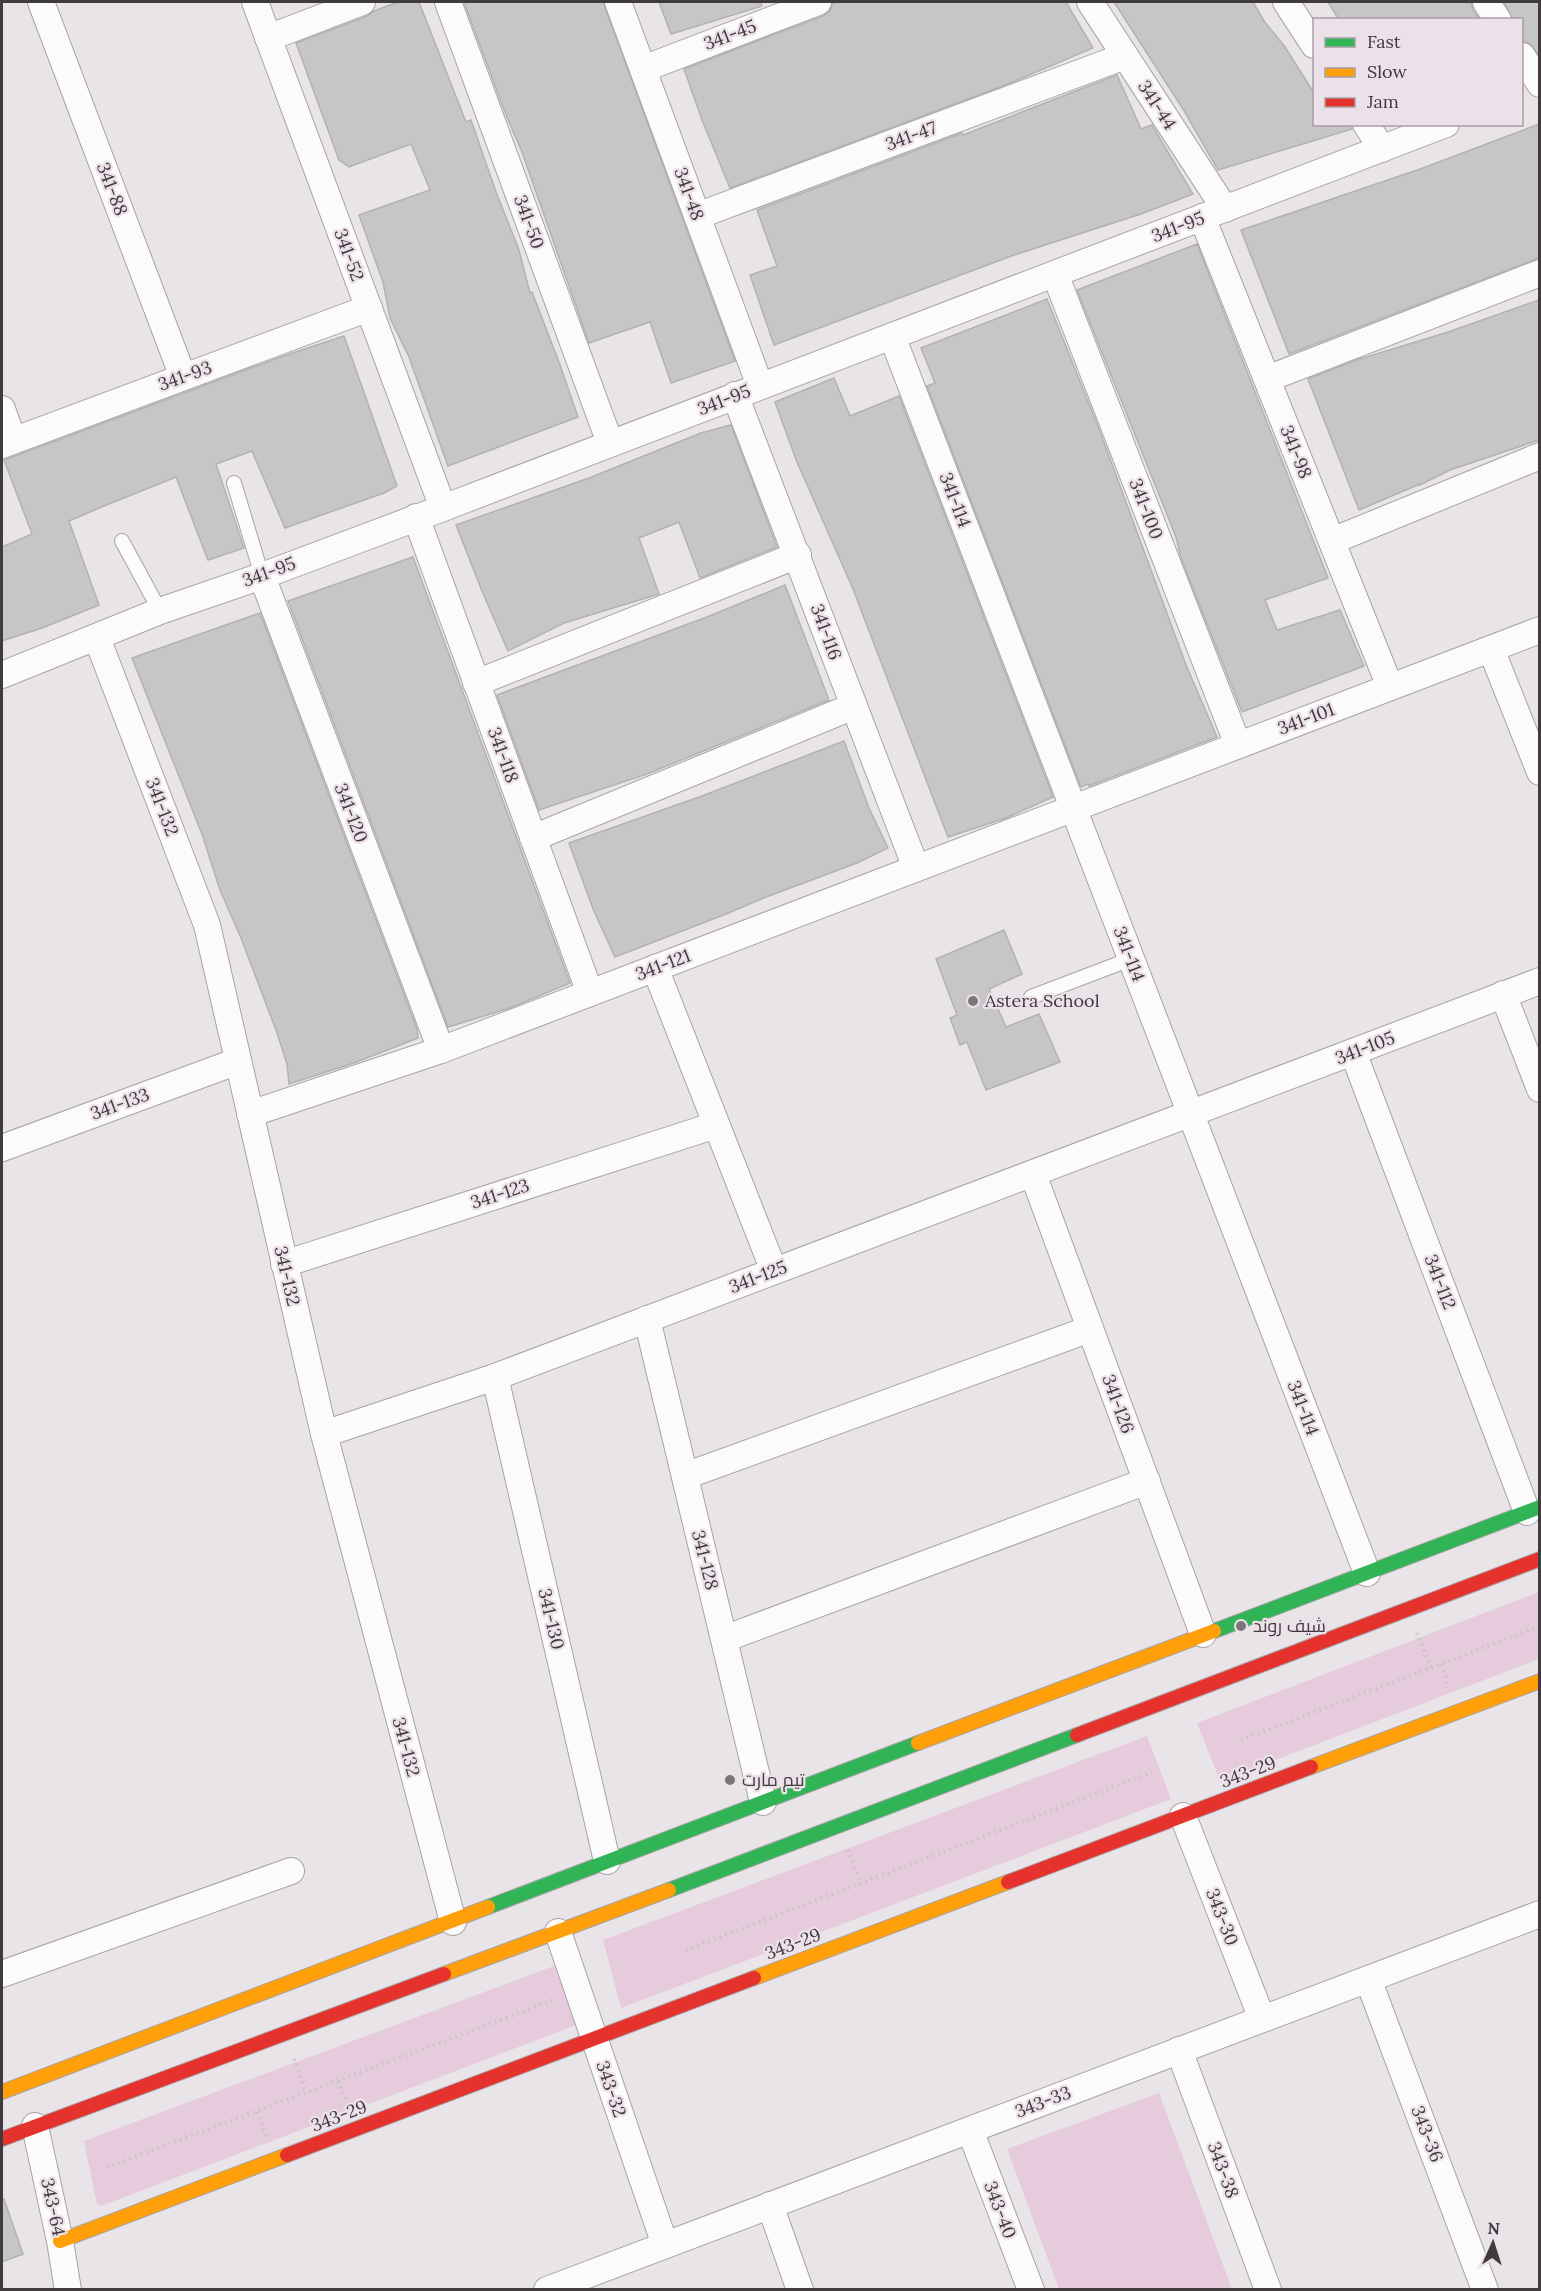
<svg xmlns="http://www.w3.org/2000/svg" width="1541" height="2291" font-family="Lora,Cairo,serif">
  <rect width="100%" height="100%" fill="#e9e4e7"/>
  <g fill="#e5cbdc">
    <path d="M1539,1592V1659L1220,1781L1197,1723Z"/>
    <path d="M1147,1736L1171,1799L621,2008L603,1940Z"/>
    <path d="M554,1966L579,2024L101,2206L97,2204L84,2141Z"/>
    <path d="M1159,2093L1232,2289H1059L1007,2149Z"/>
  </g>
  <g fill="#c6c6c8" stroke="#b2b2b4" stroke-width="1.5">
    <path d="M398,2H419L466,122L471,120L496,192L519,250L530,293L532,292L560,365L578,417L448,466L409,357L390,318L383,282L359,215L430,190L411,144L349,167L339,160L296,43L367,16L374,11Z"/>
    <path d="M464,2H603L735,361L671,383L650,322L589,343L522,152L506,115Z"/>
    <path d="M659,2H761L762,6L671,34Z"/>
    <path d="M833,2H1066L1093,48L1008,84L730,188L702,120L684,69L823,16L830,11Z"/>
    <path d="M1114,2H1253L1264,21L1285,47L1314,93V124H1351L1352,129L1218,170L1183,109Z"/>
    <path d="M1328,2H1471L1473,10L1480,20H1339Z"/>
    <path d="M1504,2H1539V55L1529,43L1521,41V20H1513Z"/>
    <path d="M1117,75L1141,129L1152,125L1193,194L1141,214L1014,255L774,345L750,275L777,266L757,210L962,133L963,135Z"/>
    <path d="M1539,124V258L1289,354L1241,230L1423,168Z"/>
    <path d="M1197,244L1328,578L1265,600L1277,630L1340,610L1364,666L1242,712L1181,558L1176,537L1077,290Z"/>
    <path d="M1047,299L1099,429L1186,665L1217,737L1089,786L1088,784L1081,787L927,386L935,383L921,348Z"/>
    <path d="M1539,300V440L1450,470L1420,485V484L1359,510L1308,379L1357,360L1448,332Z"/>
    <path d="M344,336L397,486L384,493L285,528L252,451L216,464L244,548L208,560L176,477L104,506L69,521L99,605L42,628L2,641V547L32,534L4,460L278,358Z"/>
    <path d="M834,378L850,416L899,396L1053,797L1006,818L948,837L853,589L797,462L775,402Z"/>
    <path d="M731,425L777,547L700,578L679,522L639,538L659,594L564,623L508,651L482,591L456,525L589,478L701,433Z"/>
    <path d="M413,557L570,983L510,1008L448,1027L288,601Z"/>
    <path d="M785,585L829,700L647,774L539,810L497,695L707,617Z"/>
    <path d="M260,613L417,1029L418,1038L354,1063L289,1084L287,1064L276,1030L241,938L220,890L202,834L132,658Z"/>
    <path d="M844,741L869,808L888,848L857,863L766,897L726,914L615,957L593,909L569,843L702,796Z"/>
    <path d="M1004,930L1022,974L989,989L1006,1027L1039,1014L1060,1062L986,1090L967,1042L960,1045L950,1018L957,1015L936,959Z"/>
    <path d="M2,2199H4L23,2254L2,2262Z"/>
  </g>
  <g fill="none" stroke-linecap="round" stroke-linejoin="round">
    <defs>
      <g id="lane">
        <path d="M234,483L262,576"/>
        <path d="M122,541L160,611"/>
        <path d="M1031,997L1131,959"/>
      </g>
      <g id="street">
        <path d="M41,2L183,377"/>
        <path d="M255,2L443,508"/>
        <path d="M448,2L610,443"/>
        <path d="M618,2L760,386"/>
        <path d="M1090,2L1225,209"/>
        <path d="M1286,2L1314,45"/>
        <path d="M1486,2L1498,20"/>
        <path d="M268,38L362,2"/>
        <path d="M1522,56L1540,84"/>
        <path d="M643,69L818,2"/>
        <path d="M1366,124L1382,149"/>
        <path d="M697,216L1125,56"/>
        <path d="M1202,217L1390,687"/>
        <path d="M1055,274L1238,745"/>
        <path d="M892,336L1367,1573"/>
        <path d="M1267,379L1540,273"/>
        <path d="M735,395L916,868"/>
        <path d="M2,409L13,440"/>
        <path d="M2,445L369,308"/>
        <path d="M416,517L590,993"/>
        <path d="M1332,541L1540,456"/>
        <path d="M262,576L441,1050"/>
        <path d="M97,638L207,925L324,1434L453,1922"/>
        <path d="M1491,649L1540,772"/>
        <path d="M2,675L160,611L262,576L443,508L1446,124"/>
        <path d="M476,683L798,555"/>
        <path d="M533,838L854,706"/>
        <path d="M655,968L774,1271"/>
        <path d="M1503,994L1540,1089"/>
        <path d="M1353,1052L1527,1512"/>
        <path d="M250,1114L441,1050L1540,630"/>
        <path d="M2,1148L238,1061"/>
        <path d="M1033,1174L1203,1634"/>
        <path d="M284,1264L716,1125"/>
        <path d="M647,1319L763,1802"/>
        <path d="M495,1377L607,1861"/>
        <path d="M324,1434L495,1377L1540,981"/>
        <path d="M685,1476L1090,1329"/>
        <path d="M724,1639L1147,1481"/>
        <path d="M1183,1816L1262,2019"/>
        <path d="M558,1932L665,2245"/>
        <path d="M2,1974L291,1871"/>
        <path d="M1368,1979L1485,2290"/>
        <path d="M1179,2050L1268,2290"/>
        <path d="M35,2126L60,2241L68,2290"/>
        <path d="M970,2130L1031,2290"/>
        <path d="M770,2205L800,2290"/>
        <path d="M547,2290L1540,1914"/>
      </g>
      <g id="fast">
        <path d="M1214,1631L1540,1507"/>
        <path d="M669,1890L1077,1735"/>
        <path d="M488,1907L918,1743"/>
      </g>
      <g id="slow">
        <path d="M918,1743L1214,1631"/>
        <path d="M1311,1767L1540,1681"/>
        <path d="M444,1974L669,1890"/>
        <path d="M754,1978L1008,1882"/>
        <path d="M2,2092L488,1907"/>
        <path d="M60,2241L287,2155"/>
      </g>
      <g id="jam">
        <path d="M1077,1735L1540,1559"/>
        <path d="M1008,1882L1311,1767"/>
        <path d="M2,2139L444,1974"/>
        <path d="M287,2155L754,1978"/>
      </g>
    </defs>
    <use href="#lane" stroke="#a8a3a6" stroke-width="16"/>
    <use href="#street" stroke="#a8a3a6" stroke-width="28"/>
    <use href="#fast" stroke="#a8a3a6" stroke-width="16"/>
    <use href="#slow" stroke="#a8a3a6" stroke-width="16"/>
    <use href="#jam" stroke="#a8a3a6" stroke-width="16"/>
    <g stroke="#c6c5c6" stroke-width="4" stroke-dasharray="1.5 4.5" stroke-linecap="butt">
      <path d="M1417,1633L1431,1669"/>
      <path d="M1441,1665L1449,1687"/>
      <path d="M1241,1740L1540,1626"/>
      <path d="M848,1850L861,1883"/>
      <path d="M686,1950L1152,1772"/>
      <path d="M294,2059L306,2092"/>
      <path d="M338,2081L348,2105"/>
      <path d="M257,2112L266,2136"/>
      <path d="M107,2167L556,1999"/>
    </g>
    <use href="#lane" stroke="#fcfbfb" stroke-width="14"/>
    <use href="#street" stroke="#fcfbfb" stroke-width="26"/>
    <use href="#fast" stroke="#30b455" stroke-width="14"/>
    <use href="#slow" stroke="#ff9f0a" stroke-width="14"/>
    <use href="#jam" stroke="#e5322d" stroke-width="14"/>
  </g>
  <g fill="#7b7679" stroke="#ece1e8" stroke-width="2">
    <circle cx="973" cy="1001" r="6"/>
    <circle cx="1241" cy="1626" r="6"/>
    <circle cx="730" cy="1780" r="6"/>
  </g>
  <g text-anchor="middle" stroke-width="4.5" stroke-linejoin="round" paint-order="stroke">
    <g font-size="18" fill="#403b3e" stroke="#ece1e8">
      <text transform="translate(730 35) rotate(-21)" y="6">341-45</text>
      <text transform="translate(1157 105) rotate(57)" y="6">341-44</text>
      <text transform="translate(911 136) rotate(-20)" y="6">341-47</text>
      <text transform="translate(112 189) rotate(69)" y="6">341-88</text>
      <text transform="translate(689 194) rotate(70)" y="6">341-48</text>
      <text transform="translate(529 222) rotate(70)" y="6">341-50</text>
      <text transform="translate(1178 227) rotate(-21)" y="6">341-95</text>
      <text transform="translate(349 255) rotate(70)" y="6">341-52</text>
      <text transform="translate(185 376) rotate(-20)" y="6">341-93</text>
      <text transform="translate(724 400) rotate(-21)" y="6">341-95</text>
      <text transform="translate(1296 452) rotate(68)" y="6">341-98</text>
      <text transform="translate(955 500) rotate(69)" y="6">341-114</text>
      <text transform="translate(1146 509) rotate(69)" y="6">341-100</text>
      <text transform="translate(269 572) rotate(-20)" y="6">341-95</text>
      <text transform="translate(826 632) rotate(70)" y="6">341-116</text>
      <text transform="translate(1306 719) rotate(-21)" y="6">341-101</text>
      <text transform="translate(503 755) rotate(70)" y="6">341-118</text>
      <text transform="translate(162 807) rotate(69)" y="6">341-132</text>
      <text transform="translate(351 813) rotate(69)" y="6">341-120</text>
      <text transform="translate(1129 954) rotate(69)" y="6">341-114</text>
      <text transform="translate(663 965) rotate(-21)" y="6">341-121</text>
      <text transform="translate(1365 1048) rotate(-21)" y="6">341-105</text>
      <text transform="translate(120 1104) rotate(-20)" y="6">341-133</text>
      <text transform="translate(500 1194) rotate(-18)" y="6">341-123</text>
      <text transform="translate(287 1276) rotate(77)" y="6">341-132</text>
      <text transform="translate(758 1277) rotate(-21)" y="6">341-125</text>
      <text transform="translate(1440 1282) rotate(69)" y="6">341-112</text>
      <text transform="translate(1118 1404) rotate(70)" y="6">341-126</text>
      <text transform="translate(1303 1408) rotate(69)" y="6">341-114</text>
      <text transform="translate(705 1560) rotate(76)" y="6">341-128</text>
      <text transform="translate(551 1619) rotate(77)" y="6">341-130</text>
      <text transform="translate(406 1747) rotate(75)" y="6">341-132</text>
      <text transform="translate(1248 1772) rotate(-21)" y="6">343-29</text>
      <text transform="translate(1222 1917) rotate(69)" y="6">343-30</text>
      <text transform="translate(793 1944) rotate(-21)" y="6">343-29</text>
      <text transform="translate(611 2089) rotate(71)" y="6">343-32</text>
      <text transform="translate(1043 2102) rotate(-21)" y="6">343-33</text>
      <text transform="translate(339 2116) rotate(-21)" y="6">343-29</text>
      <text transform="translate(1427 2134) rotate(69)" y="6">343-36</text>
      <text transform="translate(1223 2170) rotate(70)" y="6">343-38</text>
      <text transform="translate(53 2207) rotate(78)" y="6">343-64</text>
      <text transform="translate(1000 2210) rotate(69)" y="6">343-40</text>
    </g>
    <g font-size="18" fill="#403b3e" stroke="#ece1e8" text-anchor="start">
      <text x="985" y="1007">Astera School</text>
      <text x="1253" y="1632">شیف روند</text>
      <text x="742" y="1786">تیم مارت</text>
    </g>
  </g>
  <rect width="1541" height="2291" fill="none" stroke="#403b3e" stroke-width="6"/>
  <rect x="1313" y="18" width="210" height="108" fill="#ece1e8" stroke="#a79fa4" stroke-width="1.5"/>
  <rect x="1325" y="38" width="30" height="9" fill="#30b455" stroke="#a79fa4" stroke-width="1.5"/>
  <text x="1367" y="48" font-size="18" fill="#403b3e">Fast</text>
  <rect x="1325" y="68" width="30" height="9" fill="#ff9f0a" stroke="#a79fa4" stroke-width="1.5"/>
  <text x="1367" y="78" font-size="18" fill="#403b3e">Slow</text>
  <rect x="1325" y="98" width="30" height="9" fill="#e5322d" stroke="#a79fa4" stroke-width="1.5"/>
  <text x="1367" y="108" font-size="18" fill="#403b3e">Jam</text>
  <g transform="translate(1493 2243) rotate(3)" stroke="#ece1e8" stroke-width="4.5" paint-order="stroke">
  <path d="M0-4.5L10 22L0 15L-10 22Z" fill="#403b3e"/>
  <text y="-9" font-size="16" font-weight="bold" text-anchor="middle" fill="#403b3e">N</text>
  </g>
</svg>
